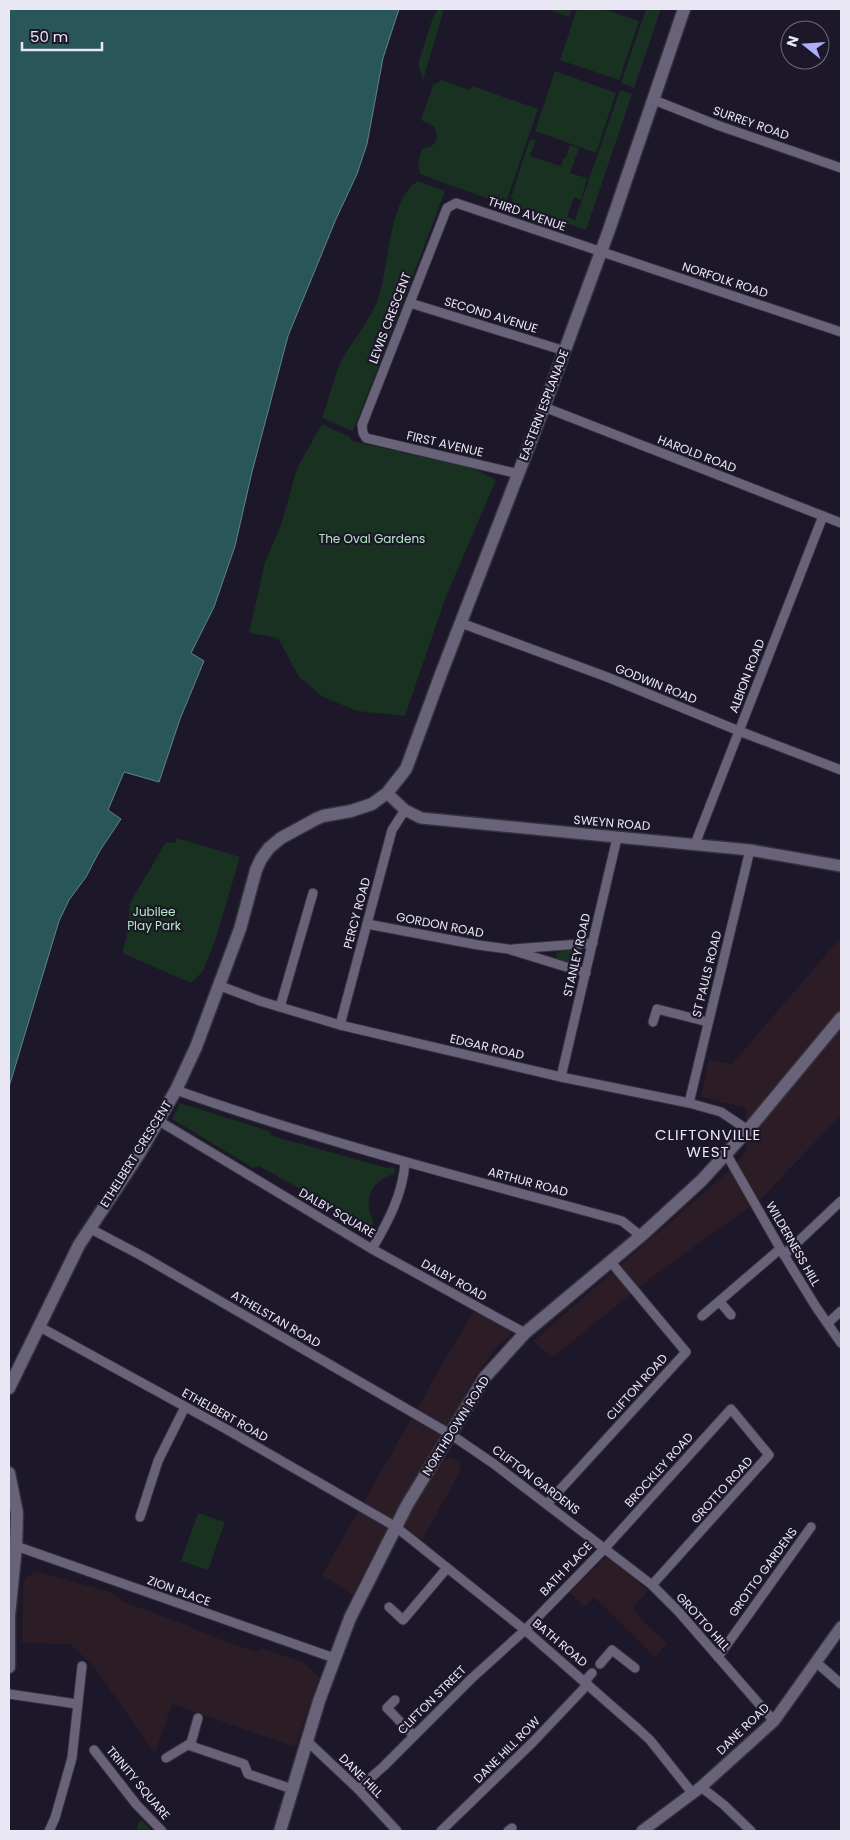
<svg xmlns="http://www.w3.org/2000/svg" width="850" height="1840" font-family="Poppins,sans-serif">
  <rect width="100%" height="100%" fill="#1c1729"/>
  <g fill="#2c1c25">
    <path d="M841,937V1115L762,1198L652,1277L552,1358L533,1341L722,1177L747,1151L746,1108L701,1097L709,1059L732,1064Z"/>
    <path d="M477,1311L514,1332L497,1347L477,1374L432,1451L445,1460L450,1457L460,1463L461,1470L422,1540L393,1518L353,1595L322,1575L451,1349L473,1313Z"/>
    <path d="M608,1555L648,1591L633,1607L645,1623L667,1643L655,1657L594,1597L584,1607L570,1592Z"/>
    <path d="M36,1571L113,1593L124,1602L187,1625L208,1635L255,1652L262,1648L303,1662L319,1677L295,1747L172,1704L155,1754L95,1668L70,1644L22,1643L23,1582L27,1577Z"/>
  </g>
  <g fill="#193120">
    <path d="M438,9H444L423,80L418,64L432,20Z"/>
    <path d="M547,9H572L569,17Z"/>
    <path d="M577,9H604L639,21L619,80L560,60Z"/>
    <path d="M646,9H661L634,88L621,83Z"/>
    <path d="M555,71L616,93L596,153L535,131Z"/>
    <path d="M441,80L470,90L472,86L538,109L505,205L420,174L418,161L422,149L432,146L437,138L435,127L421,120L433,85Z"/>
    <path d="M620,90L632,94L586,230L511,205L513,199L511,197L530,139L536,140L530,156L561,166L564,157L566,158L570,145L579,148L570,173L587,178L581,200L574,197L567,217L575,220Z"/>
    <path d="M418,181L445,191L401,308L353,431L322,418C329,399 333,378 342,360C352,341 367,324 376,304C390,271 387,200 418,181Z"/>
    <path d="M322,424L350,437L352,441L473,468L496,480L445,599L405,716L357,711L323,697L299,677L278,638L249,633L265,562L281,525L297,468Z"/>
    <path d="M177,838L240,857L217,935L203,971L191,983L122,953L127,935L130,903L166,842L175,843Z"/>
    <path d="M582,948L578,966L558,959L556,956L557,952L560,950Z"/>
    <path d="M180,1103L269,1131L272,1136L387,1168L392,1167L395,1168L394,1174C369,1182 363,1200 374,1224L367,1227L366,1225L259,1166L253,1168L172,1119Z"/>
    <path d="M198,1513L225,1522L208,1570L181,1561Z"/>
    <path d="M141,1820L152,1831H137V1826Z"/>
  </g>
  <path fill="#295759" stroke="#638288" d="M9,9H399L383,58L367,144L357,174L336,219L288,336L252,472L235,546L214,607L191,653L204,661L180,719L159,782L124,772L108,810L121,819L99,852L86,877L69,900L59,921L9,1087Z"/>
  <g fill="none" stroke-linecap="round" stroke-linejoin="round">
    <defs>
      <g id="minor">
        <path d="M654,100L717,125L841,168"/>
        <path d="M410,303L565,351"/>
        <path d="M544,407L841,523"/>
        <path d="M519,474L366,438L363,433L362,425L447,208L456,203L841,332"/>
        <path d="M461,623L607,677L739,731L841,770"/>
        <path d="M695,844L823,516"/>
        <path d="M367,924L478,945L508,949L586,973"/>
        <path d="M513,949L593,943"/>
        <path d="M218,985L260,1001L340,1025L561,1077L689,1103L721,1112L748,1130"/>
        <path d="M280,1007L313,893"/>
        <path d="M653,1022L657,1009L708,1022"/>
        <path d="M340,1025L392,830L405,810"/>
        <path d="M561,1077L617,838"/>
        <path d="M176,1090C322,1142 473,1180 622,1221L641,1236"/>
        <path d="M689,1103L750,850"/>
        <path d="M159,1121L372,1249L525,1333"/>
        <path d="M727,1155L784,1255L816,1307L841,1343"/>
        <path d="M89,1228L142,1256L450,1434L494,1464L652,1585L678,1611L774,1721"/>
        <path d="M372,1249C388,1222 403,1194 405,1162"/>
        <path d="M784,1255L841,1201"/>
        <path d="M720,1302L731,1315"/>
        <path d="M702,1316L780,1249"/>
        <path d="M828,1323L841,1311"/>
        <path d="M40,1327L226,1429L396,1527L525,1630L638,1729L650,1740L693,1794"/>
        <path d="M547,1504L686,1352L610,1261"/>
        <path d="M140,1517L158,1461L185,1407"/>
        <path d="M16,1546L334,1658"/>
        <path d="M389,1607L403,1620L447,1568"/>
        <path d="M718,1657L811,1527"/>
        <path d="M817,1663L841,1684"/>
        <path d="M600,1664L612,1650L635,1668"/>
        <path d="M585,1681L592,1673"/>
        <path d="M9,1694L77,1704"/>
        <path d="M395,1700L387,1708L414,1736"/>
        <path d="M306,1740L358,1789L397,1831"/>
        <path d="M188,1745L244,1764L248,1774L292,1789"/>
        <path d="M94,1750L136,1804L162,1831"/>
        <path d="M166,1758L191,1743L198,1718"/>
        <path d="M701,1787L724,1805L751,1831"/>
        <path d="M358,1789L384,1766L471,1679L525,1630L605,1548L731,1409L769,1455L652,1585"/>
        <path d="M49,1831L55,1818L72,1758L82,1666"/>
        <path d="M441,1831L533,1742L588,1684"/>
        <path d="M508,1831L512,1828"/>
      </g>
      <g id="tertiary">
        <path d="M387,793L405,810L421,818L750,850L841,866"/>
        <path d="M642,1831L701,1787L774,1721L841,1627"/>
      </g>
      <g id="secondary">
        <path d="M9,1388L79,1245L139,1154L176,1090L196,1047L240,929L256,870L261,859L269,848L281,838L316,819L323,816L351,811L372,804L387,793L406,769L441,674L544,407L609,230L684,9"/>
        <path d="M9,1473L17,1513L16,1546L9,1616V1667"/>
        <path d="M280,1831L319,1701L350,1618L407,1505L485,1377L525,1333L641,1236L701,1181L748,1130L841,1018"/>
      </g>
    </defs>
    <use href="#minor" stroke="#34313e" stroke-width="11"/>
    <use href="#tertiary" stroke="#34313e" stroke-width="14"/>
    <use href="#secondary" stroke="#34313e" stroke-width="15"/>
    <use href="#minor" stroke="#69637a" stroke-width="9"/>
    <use href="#tertiary" stroke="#69637a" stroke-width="11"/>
    <use href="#secondary" stroke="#69637a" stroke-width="12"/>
  </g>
  <g text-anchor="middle" stroke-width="4.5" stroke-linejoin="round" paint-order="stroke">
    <g font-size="12" fill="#eae7f4" stroke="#1c1729">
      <text transform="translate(751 123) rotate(19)" y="4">SURREY ROAD</text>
      <text transform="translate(527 214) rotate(19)" y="4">THIRD AVENUE</text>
      <text transform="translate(725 280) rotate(18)" y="4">NORFOLK ROAD</text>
      <text transform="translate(491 315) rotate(17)" y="4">SECOND AVENUE</text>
      <text transform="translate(390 318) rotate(-69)" y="4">LEWIS CRESCENT</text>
      <text transform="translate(544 405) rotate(-69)" y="4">EASTERN ESPLANADE</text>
      <text transform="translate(445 444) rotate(13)" y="4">FIRST AVENUE</text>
      <text transform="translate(697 454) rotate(21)" y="4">HAROLD ROAD</text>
      <text transform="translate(747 676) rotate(-69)" y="4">ALBION ROAD</text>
      <text transform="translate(656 684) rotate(22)" y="4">GODWIN ROAD</text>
      <text transform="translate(612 823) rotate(5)" y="4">SWEYN ROAD</text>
      <text transform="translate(357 913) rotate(-75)" y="4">PERCY ROAD</text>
      <text transform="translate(440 925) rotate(11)" y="4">GORDON ROAD</text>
      <text transform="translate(577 955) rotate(-77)" y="4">STANLEY ROAD</text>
      <text transform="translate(707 974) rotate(-76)" y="4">ST PAULS ROAD</text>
      <text transform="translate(487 1047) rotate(13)" y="4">EDGAR ROAD</text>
      <text transform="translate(136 1154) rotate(-58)" y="4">ETHELBERT CRESCENT</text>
      <text transform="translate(528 1182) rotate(15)" y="4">ARTHUR ROAD</text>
      <text transform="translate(337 1213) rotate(30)" y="4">DALBY SQUARE</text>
      <text transform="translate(793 1244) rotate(60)" y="4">WILDERNESS HILL</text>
      <text transform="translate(454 1280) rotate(29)" y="4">DALBY ROAD</text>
      <text transform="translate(276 1319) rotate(30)" y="4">ATHELSTAN ROAD</text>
      <text transform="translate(637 1387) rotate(-48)" y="4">CLIFTON ROAD</text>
      <text transform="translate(225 1415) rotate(29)" y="4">ETHELBERT ROAD</text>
      <text transform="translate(456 1426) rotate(-58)" y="4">NORTHDOWN ROAD</text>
      <text transform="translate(659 1470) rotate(-48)" y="4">BROCKLEY ROAD</text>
      <text transform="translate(536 1480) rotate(37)" y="4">CLIFTON GARDENS</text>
      <text transform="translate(722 1490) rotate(-48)" y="4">GROTTO ROAD</text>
      <text transform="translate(566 1569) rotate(-46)" y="4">BATH PLACE</text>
      <text transform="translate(763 1572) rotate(-54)" y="4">GROTTO GARDENS</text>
      <text transform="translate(179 1591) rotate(20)" y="4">ZION PLACE</text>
      <text transform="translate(703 1622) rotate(48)" y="4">GROTTO HILL</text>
      <text transform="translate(560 1643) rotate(40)" y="4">BATH ROAD</text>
      <text transform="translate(432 1700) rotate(-45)" y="4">CLIFTON STREET</text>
      <text transform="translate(743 1729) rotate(-44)" y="4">DANE ROAD</text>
      <text transform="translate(507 1750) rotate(-45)" y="4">DANE HILL ROW</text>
      <text transform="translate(361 1776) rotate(45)" y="4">DANE HILL</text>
      <text transform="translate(138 1783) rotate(50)" y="4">TRINITY SQUARE</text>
    </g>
    <g font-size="12" fill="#b2eac0" stroke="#1c1729">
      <text x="372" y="543">The Oval Gardens</text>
      <text x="154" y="916">Jubilee<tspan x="154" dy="14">Play Park</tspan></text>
    </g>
    <g font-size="15" letter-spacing="1" fill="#eae7f4" stroke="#1c1729">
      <text x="708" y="1140">CLIFTONVILLE<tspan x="708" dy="17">WEST</tspan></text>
    </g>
  </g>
  <rect width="850" height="1840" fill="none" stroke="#eae7f4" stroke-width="20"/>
  <g transform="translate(805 45) rotate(287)"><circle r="24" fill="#1c1729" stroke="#6e6a7a"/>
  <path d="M0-4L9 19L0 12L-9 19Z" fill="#aeaefb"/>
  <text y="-8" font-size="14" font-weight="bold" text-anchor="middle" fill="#eae7f4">N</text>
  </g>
  <path d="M22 42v8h80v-8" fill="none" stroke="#eae7f4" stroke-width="2.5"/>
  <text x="30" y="42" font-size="15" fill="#eae7f4" stroke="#1c1729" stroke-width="4" paint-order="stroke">50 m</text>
</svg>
